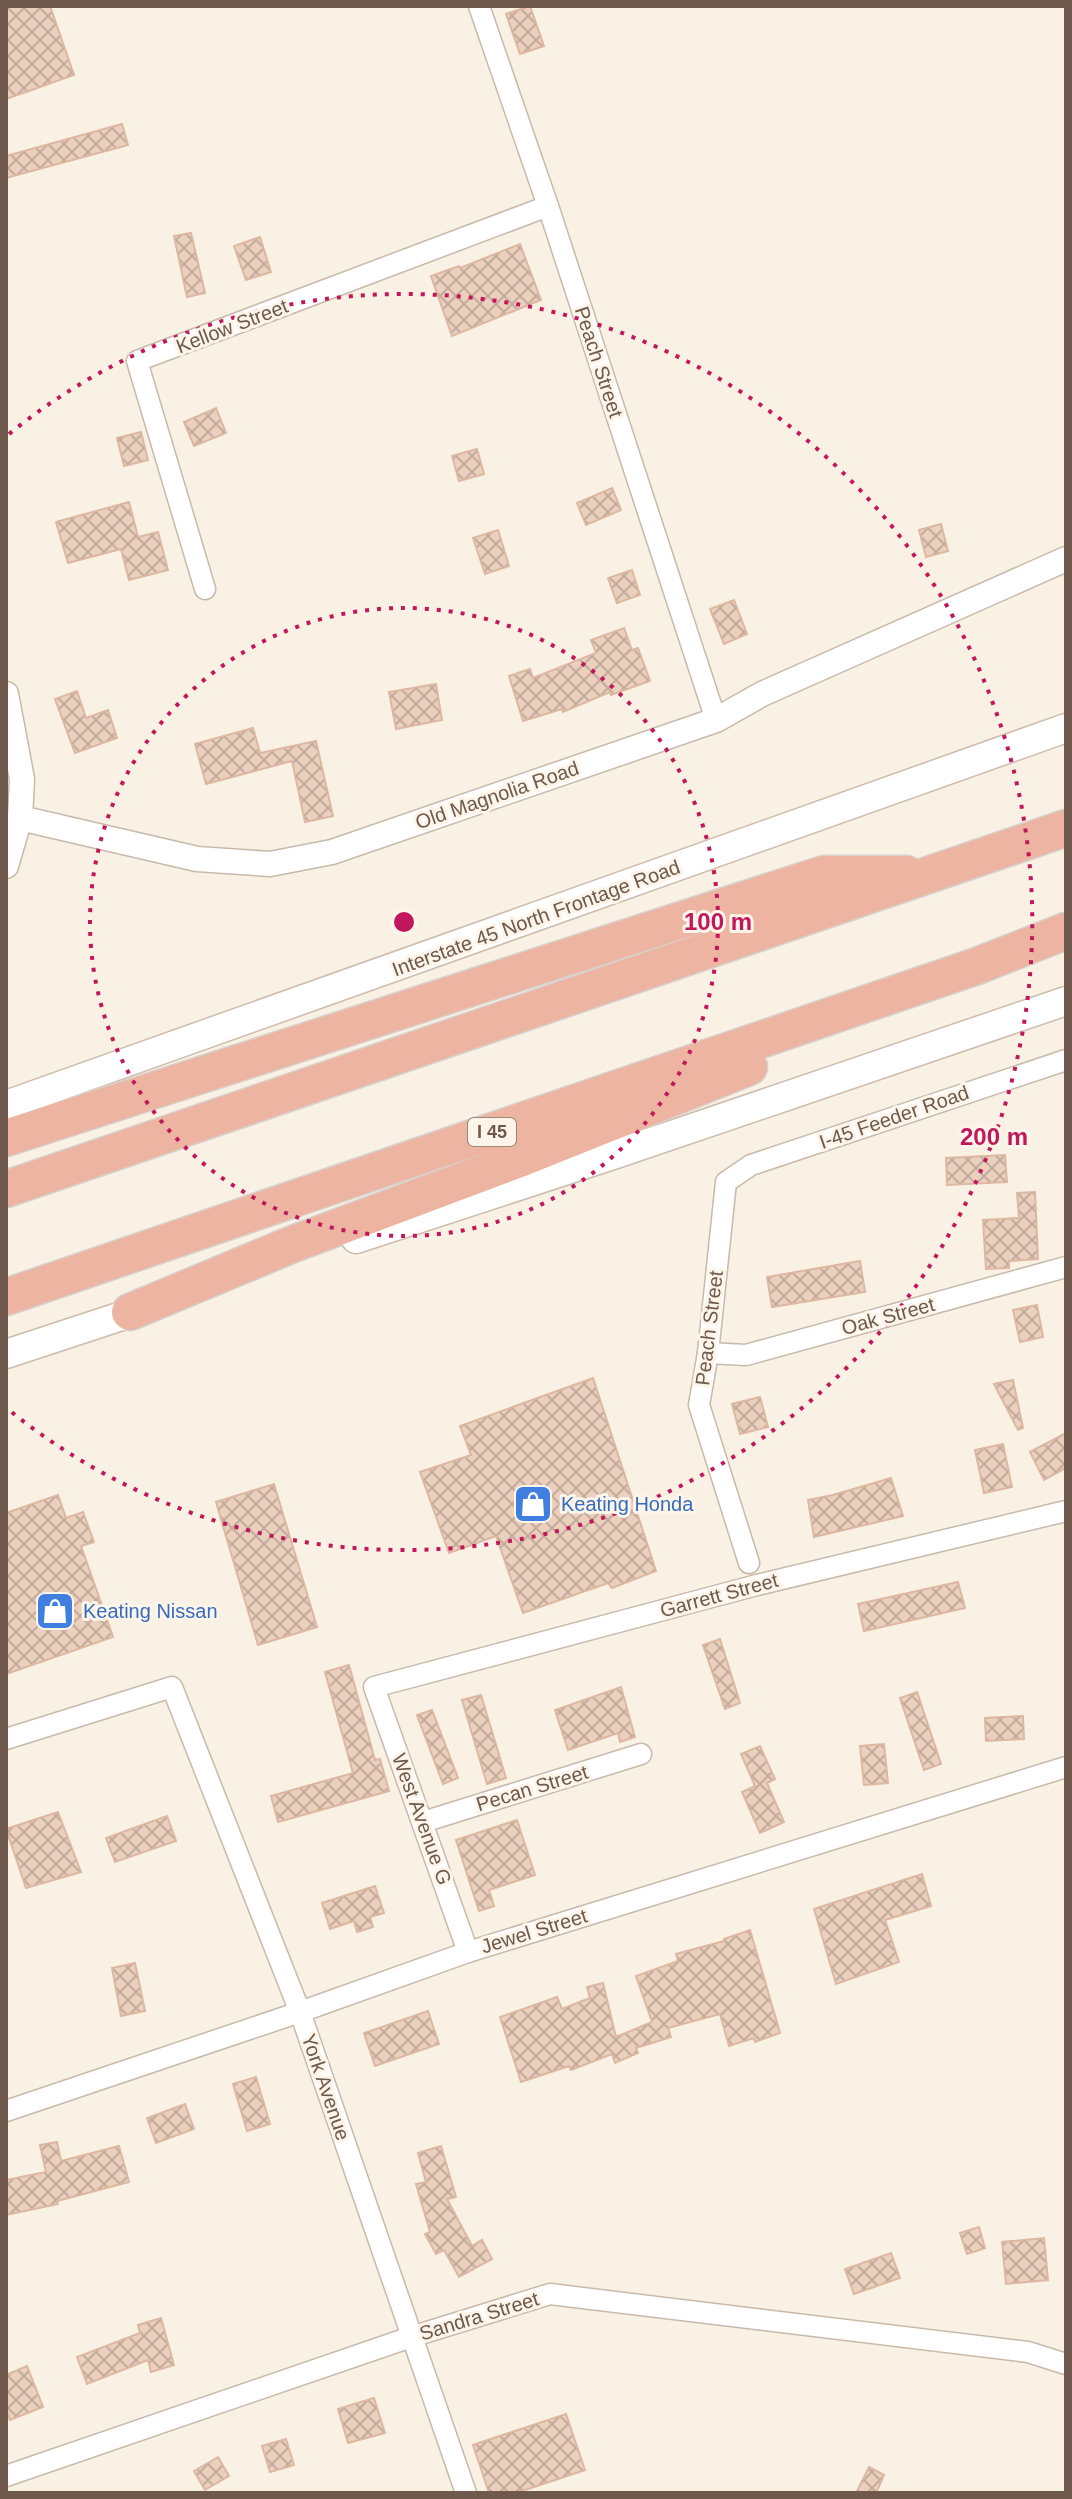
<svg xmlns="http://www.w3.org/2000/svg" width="1072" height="2499" font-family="Helvetica,sans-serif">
  <defs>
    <pattern id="building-cross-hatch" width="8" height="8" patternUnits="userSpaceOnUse" patternTransform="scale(2)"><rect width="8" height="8" fill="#ecd0be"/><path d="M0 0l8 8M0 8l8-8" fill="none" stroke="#c3ac9d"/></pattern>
  </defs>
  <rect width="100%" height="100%" fill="#f9f1e4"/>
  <g fill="url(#building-cross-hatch)" stroke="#ddb7a0" stroke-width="2">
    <path d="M6,6H50L74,75L6,99Z"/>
    <path d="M530,6L544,46L520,54L506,14Z"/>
    <path d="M122,124L128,145L6,178V156Z"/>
    <path d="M191,233L205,293L187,297L174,236Z"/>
    <path d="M260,237L271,272L246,280L234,246Z"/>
    <path d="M520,244L541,300L452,336L431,276L459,266L460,268Z"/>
    <path d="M216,408L226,433L194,446L184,422Z"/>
    <path d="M141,432L148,460L124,466L117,438Z"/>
    <path d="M477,449L484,474L459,481L452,456Z"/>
    <path d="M612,488L621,510L586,525L577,503Z"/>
    <path d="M129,502L138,537L158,532L168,570L129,580L121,549L68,563L56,522Z"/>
    <path d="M941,524L948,551L926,557L919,530Z"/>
    <path d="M498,530L509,566L485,574L473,538Z"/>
    <path d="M632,570L640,595L617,603L608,578Z"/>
    <path d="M734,600L747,634L724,644L710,609Z"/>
    <path d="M624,628L632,650L638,648L650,681L611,695L610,692L563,712L562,709L523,721L509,676L530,669L533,678L596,653L591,640Z"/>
    <path d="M436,684L442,720L396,729L389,692Z"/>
    <path d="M77,691L86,718L108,710L117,738L75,753L55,699Z"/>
    <path d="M253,728L260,753L316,741L333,816L305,822L292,761L206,784L195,744Z"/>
    <path d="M1005,1155L1007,1182L947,1185L946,1158Z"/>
    <path d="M1035,1192L1038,1259L1009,1261V1268L986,1269L983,1220L1019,1218L1017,1193Z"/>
    <path d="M860,1261L865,1292L772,1307L767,1277Z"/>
    <path d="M1037,1305L1043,1337L1020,1342L1013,1310Z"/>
    <path d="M593,1378L656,1571L612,1588L608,1583L523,1613L496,1536L449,1553L420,1472L471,1455L460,1426Z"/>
    <path d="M1013,1380L1023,1428L1018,1430L994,1384Z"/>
    <path d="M760,1397L768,1427L740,1434L732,1404Z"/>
    <path d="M1066,1433V1468L1044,1480L1030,1452Z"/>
    <path d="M1003,1444L1012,1487L984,1493L975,1450Z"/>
    <path d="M891,1478L903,1516L814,1537L808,1500L833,1495Z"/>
    <path d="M274,1484L317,1627L258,1645L216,1502Z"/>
    <path d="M58,1495L66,1518L83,1512L94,1542L81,1546L113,1637L6,1674V1513Z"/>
    <path d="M958,1582L965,1608L864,1631L858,1604Z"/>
    <path d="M720,1639L740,1703L725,1709L703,1645Z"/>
    <path d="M349,1665L375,1760L380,1759L389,1791L278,1822L271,1796L353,1773L325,1672Z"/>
    <path d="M621,1687L635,1737L620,1742L618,1733L568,1750L555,1710Z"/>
    <path d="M917,1692L941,1764L924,1770L900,1698Z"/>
    <path d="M481,1695L506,1778L487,1784L462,1700Z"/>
    <path d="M432,1710L458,1778L443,1784L417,1715Z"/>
    <path d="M1023,1716L1024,1739L986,1741L985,1718Z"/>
    <path d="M884,1744L888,1783L864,1785L860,1746Z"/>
    <path d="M760,1746L775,1779L767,1783L784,1822L760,1833L742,1792L755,1786L741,1754Z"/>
    <path d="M58,1812L81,1872L26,1888L6,1829Z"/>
    <path d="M167,1816L176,1841L115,1862L106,1838Z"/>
    <path d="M517,1820L535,1875L489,1890L494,1906L479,1911L456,1840Z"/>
    <path d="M922,1874L931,1906L885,1920L899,1962L836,1984L814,1909Z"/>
    <path d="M375,1886L384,1913L370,1917L373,1927L357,1932L354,1921L330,1929L322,1903Z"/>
    <path d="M750,1930L780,2033L755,2042L754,2038L729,2046L720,2014L668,2028L671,2037L636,2048L638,2053L615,2063L612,2054L571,2070L569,2066L521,2082L500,2017L557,1997L562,2009L590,1998L587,1987L603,1983L616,2037L652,2022L636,1976L678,1961L676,1954L724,1941V1939Z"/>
    <path d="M135,1963L145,2011L121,2016L112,1968Z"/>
    <path d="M428,2011L439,2044L375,2066L364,2033Z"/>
    <path d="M256,2077L270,2124L247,2131L233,2084Z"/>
    <path d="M185,2104L194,2129L156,2143L147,2118Z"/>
    <path d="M57,2142L61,2161L119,2146L129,2182L57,2201L58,2204L6,2215V2180L46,2172L40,2145Z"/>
    <path d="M441,2146L456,2197L447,2199L472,2246L482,2240L492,2259L459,2277L444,2250L436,2254L425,2234L430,2232L416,2184L426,2182L418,2153Z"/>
    <path d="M979,2227L985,2248L967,2254L960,2233Z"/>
    <path d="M1044,2238L1048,2280L1006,2284L1002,2242Z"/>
    <path d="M891,2253L900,2278L854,2294L845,2269Z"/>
    <path d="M161,2318L174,2365L151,2372L148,2360L87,2384L77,2357L140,2333L138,2325Z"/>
    <path d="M27,2366L43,2407L10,2420L6,2410V2375Z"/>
    <path d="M374,2398L385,2433L348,2443L338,2409Z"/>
    <path d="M566,2414L585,2470L516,2493H489L473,2445Z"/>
    <path d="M286,2439L294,2465L270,2472L262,2446Z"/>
    <path d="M218,2457L229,2476L205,2490L194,2471Z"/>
    <path d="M869,2467L884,2475L876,2493H856Z"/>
  </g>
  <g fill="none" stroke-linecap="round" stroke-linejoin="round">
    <defs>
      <g id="minor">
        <path d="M479,6L548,206L716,720"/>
        <path d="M205,589L137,361L548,206"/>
        <path d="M708,1353L746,1355L1066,1267"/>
        <path d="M749,1563L699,1405L708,1353L726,1182L751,1165L1066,1060"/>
        <path d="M6,1739L172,1687L300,2012L466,2493"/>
        <path d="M423,1822L641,1754"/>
        <path d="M468,1952L374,1687L757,1585L1066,1511"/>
        <path d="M6,2111L300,2012L468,1952L1066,1767"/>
        <path d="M6,2476L411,2337L550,2294L1028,2352L1066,2364"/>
      </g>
      <g id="tertiary">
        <path d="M6,694L22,779L20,818L197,859L270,864L332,852L716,720L762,694L1066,559"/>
        <path d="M6,866L20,818"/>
      </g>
      <g id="secondary">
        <path d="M6,1105L1066,728"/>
        <path d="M356,1239L613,1155L1066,1001"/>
        <path d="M6,1354L149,1307"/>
      </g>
      <g id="motorway">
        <path d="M6,1138L824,874H906"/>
        <path d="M6,1189L1066,828"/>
        <path d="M6,1297L977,966L1066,931"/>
        <path d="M130,1312L293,1244L517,1160L749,1067"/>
      </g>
    </defs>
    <use href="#minor" stroke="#c9b9ab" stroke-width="23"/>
    <use href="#tertiary" stroke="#c9b9ab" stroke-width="27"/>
    <use href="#secondary" stroke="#cebbac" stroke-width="31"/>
    <use href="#motorway" stroke="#d7d1cd" stroke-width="39"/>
    <use href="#minor" stroke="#fff" stroke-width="20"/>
    <use href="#tertiary" stroke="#fff" stroke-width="24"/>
    <use href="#secondary" stroke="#fff" stroke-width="28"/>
    <use href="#motorway" stroke="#edb5a1" stroke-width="36"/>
  </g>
  <g fill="none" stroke="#c2185b" stroke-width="4" stroke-dasharray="4 8">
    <circle cx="404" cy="922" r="314"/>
    <path d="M9 434A628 628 0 1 1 9 1410"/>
  </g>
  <defs>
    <symbol id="shop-square" viewBox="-11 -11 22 22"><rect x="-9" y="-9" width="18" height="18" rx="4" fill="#3f7fe0" stroke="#fdf5e9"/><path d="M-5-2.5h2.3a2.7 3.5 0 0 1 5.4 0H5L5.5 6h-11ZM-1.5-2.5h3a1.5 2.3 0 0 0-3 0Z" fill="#fff"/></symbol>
  </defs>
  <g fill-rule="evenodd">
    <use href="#shop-square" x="511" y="1482" width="44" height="44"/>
    <use href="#shop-square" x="33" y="1589" width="44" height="44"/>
  </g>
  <g text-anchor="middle" stroke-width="6" stroke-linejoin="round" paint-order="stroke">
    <rect fill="#fdf5e9" stroke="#9a887b" stroke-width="2" x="468" y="1118" width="48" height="28" rx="6"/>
    <g font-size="18" font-weight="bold" fill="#6f594c">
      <text x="492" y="1138">I 45</text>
    </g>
    <g font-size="20" fill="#6f594c" stroke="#fdf5e9">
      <text transform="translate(232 326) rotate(-21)" y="7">Kellow Street</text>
      <text transform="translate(599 362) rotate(72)" y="7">Peach Street</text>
      <text transform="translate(497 795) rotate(-19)" y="7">Old Magnolia Road</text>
      <text transform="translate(536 918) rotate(-20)" y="7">Interstate 45 North Frontage Road</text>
      <text transform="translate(894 1117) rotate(-19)" y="7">I-45 Feeder Road</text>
      <text transform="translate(888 1316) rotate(-15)" y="7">Oak Street</text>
      <text transform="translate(709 1328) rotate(-83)" y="7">Peach Street</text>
      <text transform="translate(719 1595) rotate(-15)" y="7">Garrett Street</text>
      <text transform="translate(532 1788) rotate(-17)" y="7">Pecan Street</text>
      <text transform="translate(422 1819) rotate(70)" y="7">West Avenue G</text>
      <text transform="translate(534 1931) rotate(-17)" y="7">Jewel Street</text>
      <text transform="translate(326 2087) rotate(71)" y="7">York Avenue</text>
      <text transform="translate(479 2316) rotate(-17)" y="7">Sandra Street</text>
    </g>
    <g font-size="20" fill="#366cbe" stroke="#fdf5e9" text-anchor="start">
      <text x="561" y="1511">Keating Honda</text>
      <text x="83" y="1618">Keating Nissan</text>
    </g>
  </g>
  <circle cx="404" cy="922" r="12" fill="#c2185b" stroke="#fdf5e9" stroke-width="4"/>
  <g font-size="24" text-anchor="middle" font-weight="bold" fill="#c2185b" stroke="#fdf5e9" stroke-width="6" stroke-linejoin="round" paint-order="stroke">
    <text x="718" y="930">100 m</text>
    <text x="994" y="1145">200 m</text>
  </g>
  <rect width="1072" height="2499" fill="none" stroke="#6f594c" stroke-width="16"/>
</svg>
